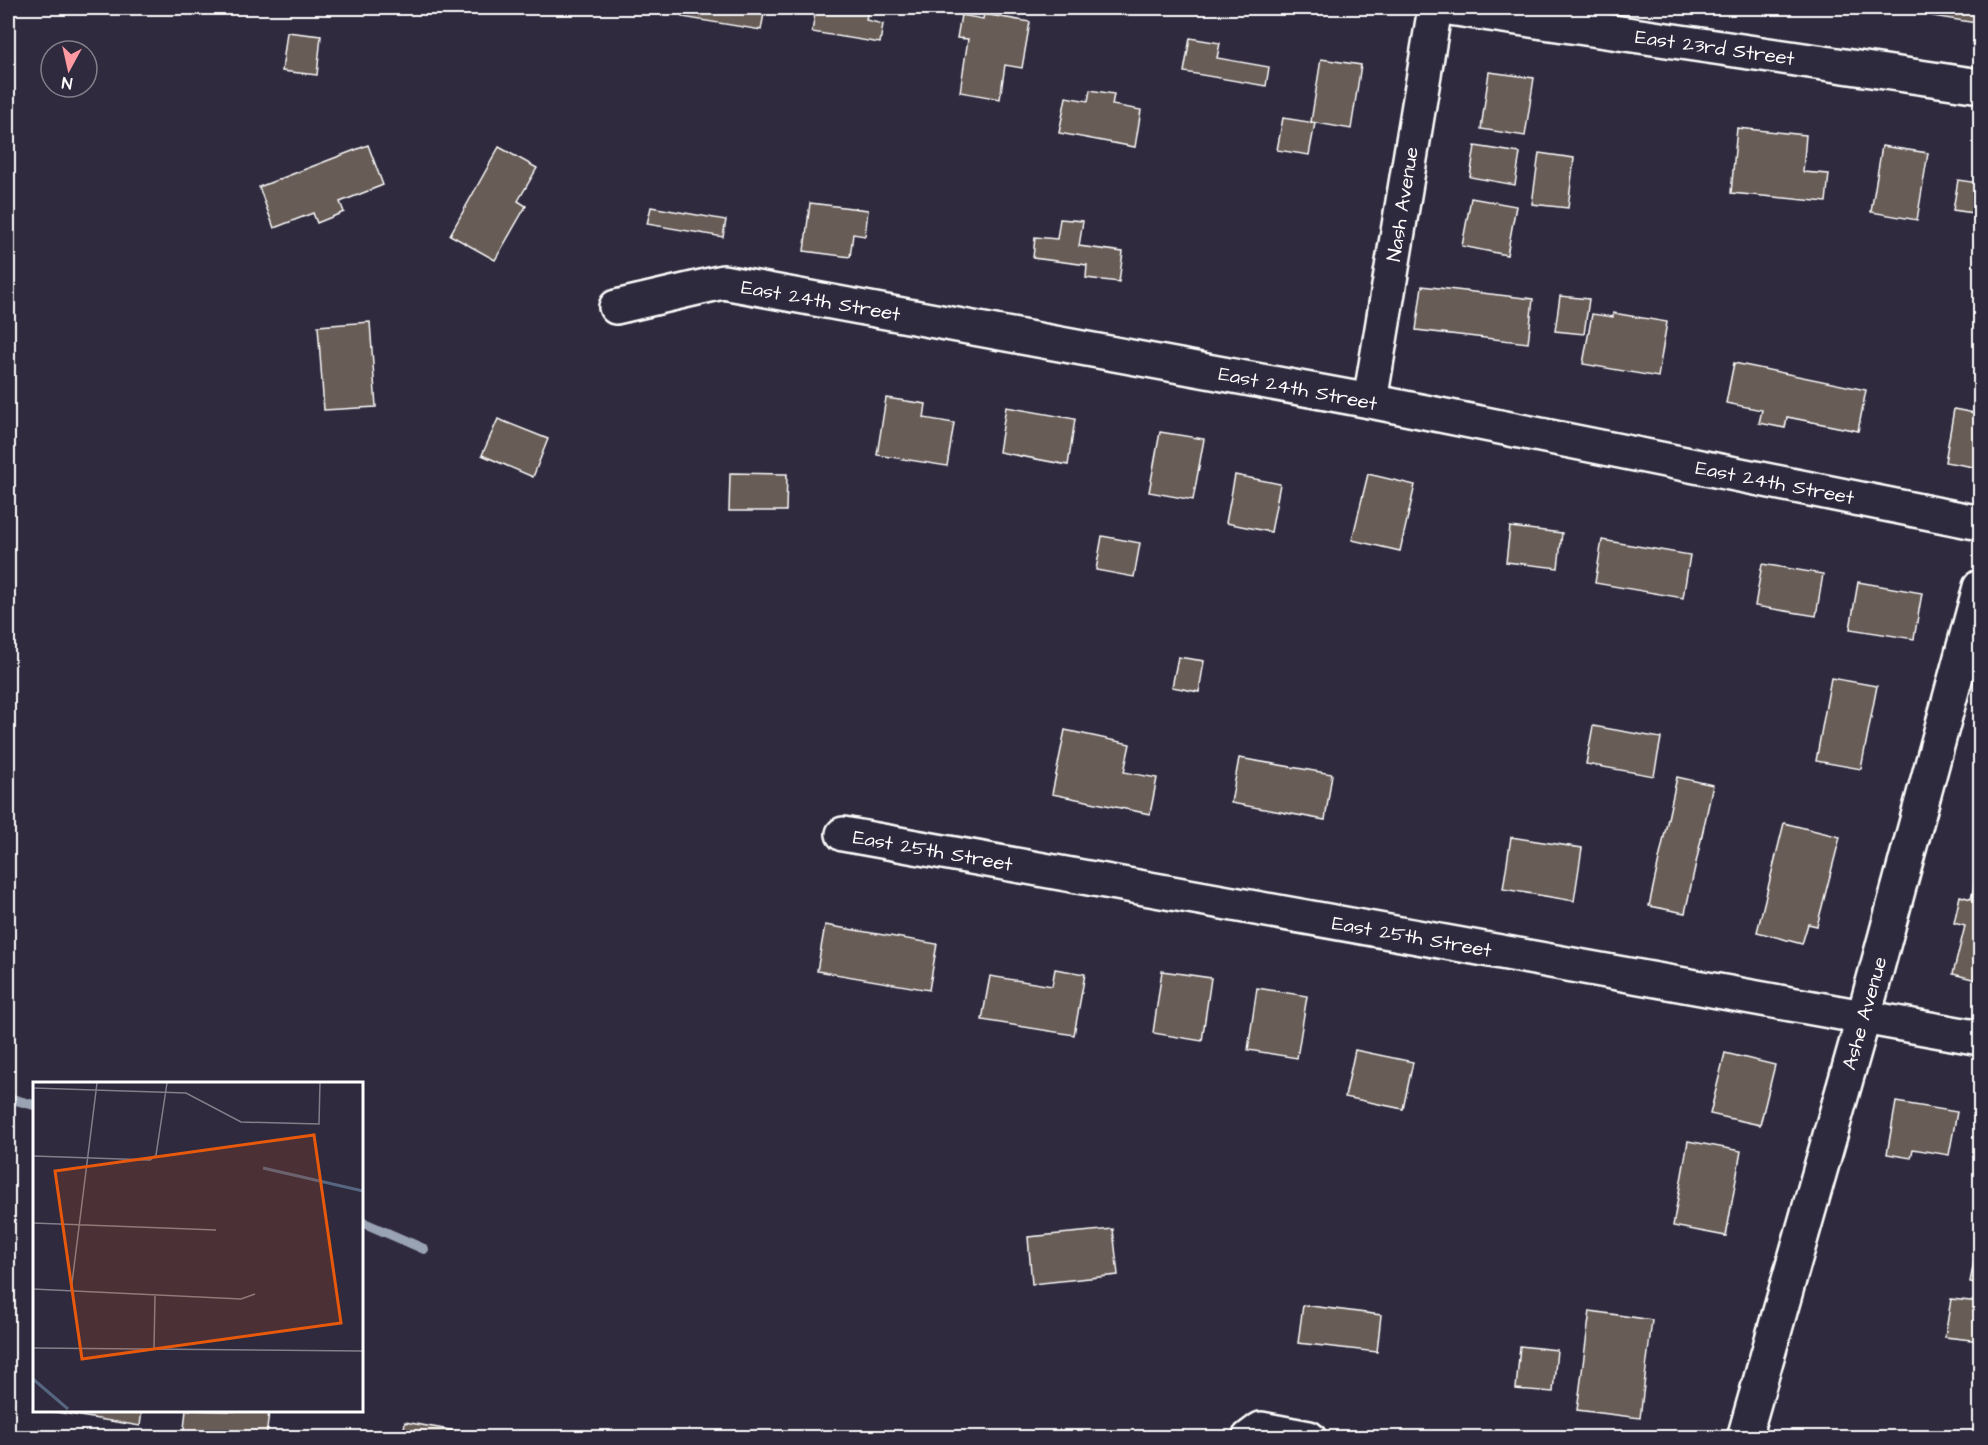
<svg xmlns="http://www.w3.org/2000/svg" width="1988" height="1445" font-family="'Architects Daughter',sans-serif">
  <rect width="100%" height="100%" fill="#2f2a3d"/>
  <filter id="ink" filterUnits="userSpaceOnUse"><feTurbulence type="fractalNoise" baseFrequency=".0167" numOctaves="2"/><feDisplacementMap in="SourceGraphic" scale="12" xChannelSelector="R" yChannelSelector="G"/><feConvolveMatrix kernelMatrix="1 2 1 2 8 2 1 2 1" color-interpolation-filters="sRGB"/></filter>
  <g filter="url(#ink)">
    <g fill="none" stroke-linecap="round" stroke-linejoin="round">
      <g stroke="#9aa3b3" stroke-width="10">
        <path d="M8,1098L34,1105"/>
        <path d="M362,1222L424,1249"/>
      </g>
    </g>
    <g fill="#675b57" stroke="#fff" stroke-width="1.5">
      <path d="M683,8H765L761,30L682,17Z"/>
      <path d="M816,8H868L866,20L883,24L880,43L812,32Z"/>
      <path d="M1856,8H1895L1894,14Z"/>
      <path d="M1934,8H1978L1976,23L1932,16Z"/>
      <path d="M984,14L1030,22L1022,68L1005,65L1000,99L960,92L968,39L957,38L961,15L983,19Z"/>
      <path d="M287,32L321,36L317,75L282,71Z"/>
      <path d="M1190,38L1220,43L1217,58L1269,67L1266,86L1184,72Z"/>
      <path d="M1321,59L1361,65L1351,129L1311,122Z"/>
      <path d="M1489,72L1534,78L1525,136L1481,129Z"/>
      <path d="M1090,90L1114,94L1112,105L1141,110L1135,147L1059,133L1066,97L1088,101Z"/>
      <path d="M1283,118L1315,123L1309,155L1277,150Z"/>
      <path d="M1737,128L1806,135L1803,172L1829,174L1826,202L1731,193Z"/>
      <path d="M368,145L383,185L340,202L344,212L317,223L313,213L274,228L259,187Z"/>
      <path d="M1475,146L1520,153L1515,185L1470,177Z"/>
      <path d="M1882,146L1928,153L1917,220L1871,212Z"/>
      <path d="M499,147L537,168L518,201L526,206L495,260L450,235Z"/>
      <path d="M1539,153L1574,158L1568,208L1532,204Z"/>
      <path d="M1980,169V214L1953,210L1958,180L1978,183Z"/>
      <path d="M1471,198L1516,206L1507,255L1462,246Z"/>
      <path d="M810,203L868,210L865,236L853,234L850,257L804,251Z"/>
      <path d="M651,207L726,220L723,237L647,224Z"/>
      <path d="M1060,219L1083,221L1079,246L1123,252L1119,282L1086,278L1087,265L1033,258L1035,237L1057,239Z"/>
      <path d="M1422,286L1533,299L1528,343L1416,330Z"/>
      <path d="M1560,296L1589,299L1584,334L1555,331Z"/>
      <path d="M1613,313L1667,322L1658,377L1583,364L1592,314L1613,317Z"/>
      <path d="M370,322L376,407L324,410L318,326Z"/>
      <path d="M1734,363L1866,390L1858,431L1787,417L1785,428L1759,423L1762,410L1726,403Z"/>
      <path d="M886,398L926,404L924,418L954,423L947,466L877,455Z"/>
      <path d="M1006,407L1075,419L1068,465L999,452Z"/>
      <path d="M1954,409L1980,414V468L1945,462Z"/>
      <path d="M498,419L548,439L533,477L482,455Z"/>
      <path d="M1160,432L1204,439L1193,500L1149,492Z"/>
      <path d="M730,473L787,474L786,511H729Z"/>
      <path d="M1368,474L1415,485L1400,551L1352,540Z"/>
      <path d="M1235,475L1280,484L1271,532L1226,523Z"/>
      <path d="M1510,527L1562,533L1558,568L1506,562Z"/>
      <path d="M1102,536L1140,543L1134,577L1096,570Z"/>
      <path d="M1602,540L1690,555L1683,598L1595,583Z"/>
      <path d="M1762,564L1823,574L1816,616L1755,606Z"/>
      <path d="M1858,582L1922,593L1914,639L1850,629Z"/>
      <path d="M1178,657L1204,661L1199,692L1172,687Z"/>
      <path d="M1831,678L1877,686L1861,769L1816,761Z"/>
      <path d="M1593,726L1661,738L1654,776L1586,764Z"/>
      <path d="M1065,730L1130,744L1124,772L1157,778L1150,814L1052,794Z"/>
      <path d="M1239,758L1332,774L1325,820L1231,803Z"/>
      <path d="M1677,777L1713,785L1685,913L1649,906Z"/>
      <path d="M1784,823L1840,837L1817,926L1808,924L1802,944L1757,932Z"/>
      <path d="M1511,837L1582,848L1574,901L1503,889Z"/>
      <path d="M1976,879L1980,880V981L1953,974L1965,926L1954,923L1960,896L1971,899Z"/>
      <path d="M825,925L937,944L929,990L817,971Z"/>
      <path d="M1055,969L1085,974L1074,1035L982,1020L990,976L1052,986Z"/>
      <path d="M1162,971L1211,978L1202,1041L1153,1033Z"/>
      <path d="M1257,988L1307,996L1297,1058L1248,1050Z"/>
      <path d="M1355,1050L1413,1062L1403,1109L1345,1097Z"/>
      <path d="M1725,1053L1775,1065L1760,1125L1710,1114Z"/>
      <path d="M1896,1102L1957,1112L1949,1155L1913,1149L1911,1158L1887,1154Z"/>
      <path d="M1688,1141L1741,1151L1726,1236L1673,1226Z"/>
      <path d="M1113,1229L1118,1275L1032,1284L1028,1237Z"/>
      <path d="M1974,1262L1980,1264V1284L1970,1282Z"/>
      <path d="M1951,1299L1980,1302V1341L1945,1337Z"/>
      <path d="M1303,1305L1381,1315L1377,1352L1298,1343Z"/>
      <path d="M1590,1311L1652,1320L1640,1418L1577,1410Z"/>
      <path d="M1520,1346L1557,1350L1553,1392L1516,1389Z"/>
      <path d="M44,1410H142L140,1426Z"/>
      <path d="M186,1410L269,1412L266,1438H183Z"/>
      <path d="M405,1422L494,1438H403Z"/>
    </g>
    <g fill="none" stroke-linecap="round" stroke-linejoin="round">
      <defs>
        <g id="minor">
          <path d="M1449,8L1980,86"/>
          <path d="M616,307L723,282L1370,401L1980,523"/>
          <path d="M1370,401L1435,8"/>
          <path d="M843,834L1980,1038"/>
          <path d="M1249,1438L1261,1429L1309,1438"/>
          <path d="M1744,1438L1864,1016L1980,587"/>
        </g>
      </defs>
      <use href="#minor" stroke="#fff" stroke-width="38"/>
      <use href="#minor" stroke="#2f2a3d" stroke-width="33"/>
    </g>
  </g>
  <g text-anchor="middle" stroke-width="6" stroke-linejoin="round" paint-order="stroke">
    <g font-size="20" fill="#fff" stroke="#2f2a3d">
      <text transform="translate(1715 47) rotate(8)" y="7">East 23rd Street</text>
      <text transform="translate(1402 204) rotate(-81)" y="7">Nash Avenue</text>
      <text transform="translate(821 300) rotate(10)" y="7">East 24th Street</text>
      <text transform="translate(1298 388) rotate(11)" y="7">East 24th Street</text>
      <text transform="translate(1775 482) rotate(11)" y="7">East 24th Street</text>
      <text transform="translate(933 850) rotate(10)" y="7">East 25th Street</text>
      <text transform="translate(1412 936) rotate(10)" y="7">East 25th Street</text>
      <text transform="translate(1864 1013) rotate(-74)" y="7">Ashe Avenue</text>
    </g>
  </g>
  <g transform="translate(33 1082)">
    <rect width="330" height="330" fill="#2f2a3d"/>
    <path fill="none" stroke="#566580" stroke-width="3" d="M230,86L330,109M0,297L35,327"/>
    <path fill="none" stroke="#827f8b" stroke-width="1.5" d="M0,6L153,11L208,40L286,42L287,1M0,74L117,78L123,73L134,1M0,141L183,148M0,207L208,217L222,212M38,209L64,1M0,266L330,269M121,267L122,214"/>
    <path fill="#e8590c" fill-opacity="0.15" stroke="#e8590c" stroke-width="3" d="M281,53L308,241L49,277L22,89Z"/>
    <rect width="330" height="330" fill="none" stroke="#fff" stroke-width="3"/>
  </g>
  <rect width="1988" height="1445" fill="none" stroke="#2f2a3d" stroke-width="30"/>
  <rect x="15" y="15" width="1958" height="1415" fill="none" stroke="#fff" stroke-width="2" filter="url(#ink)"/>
  <g transform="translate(69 69) rotate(188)"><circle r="28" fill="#2f2a3d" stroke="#827f8b" stroke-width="1.5"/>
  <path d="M0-4.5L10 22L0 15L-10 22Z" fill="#ff9aa2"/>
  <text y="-9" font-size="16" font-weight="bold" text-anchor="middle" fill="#ffffff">N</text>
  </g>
</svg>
